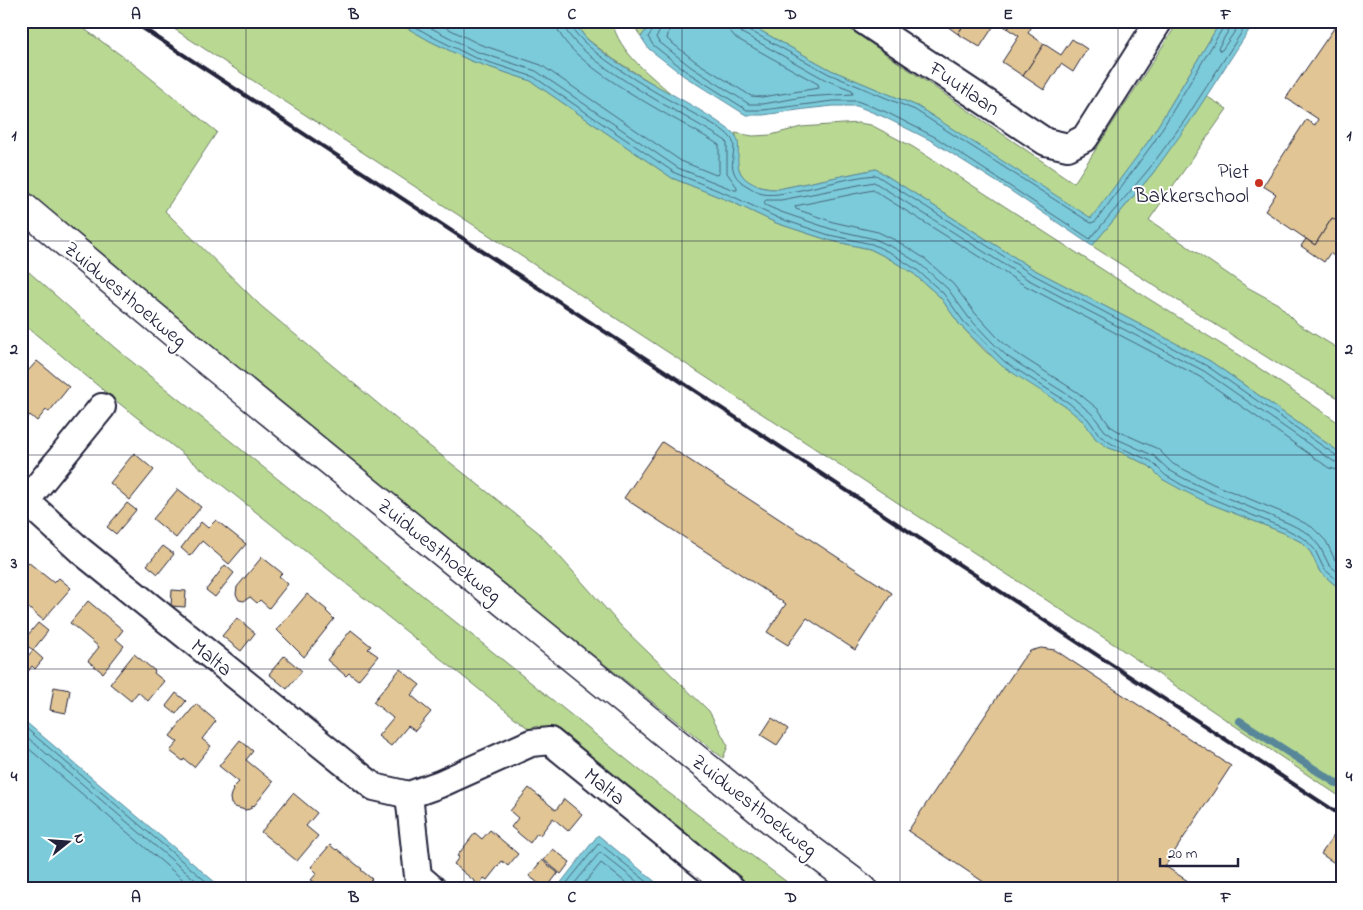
<svg xmlns="http://www.w3.org/2000/svg" width="1363" height="910" font-family="'Indie Flower',sans-serif">
  <rect width="100%" height="100%" fill="#fff"/>
  <filter id="ink" filterUnits="userSpaceOnUse"><feTurbulence type="fractalNoise" baseFrequency=".02" numOctaves="2"/><feDisplacementMap in="SourceGraphic" scale="10" xChannelSelector="R" yChannelSelector="G"/><feConvolveMatrix kernelMatrix="1 2 1 2 8 2 1 2 1" color-interpolation-filters="sRGB"/></filter>
  <g filter="url(#ink)">
    <g fill="#b9d992" stroke="#6e7e66">
      <path d="M21,21H73L132,63L217,132L165,211L261,306L418,437L538,532L622,627L709,711L728,746L723,758L179,327L21,189Z"/>
      <path d="M162,21H395L430,41L471,61L531,81L672,178L732,202L776,223L828,240L870,249L888,258L914,274L940,297L960,325L986,352L1066,407L1084,422L1096,439L1109,448L1121,452L1149,466L1162,479L1206,502L1284,533L1303,543L1311,553L1320,572L1334,584L1342,587V798L1115,645Z"/>
      <path d="M573,21H612C619,54 652,76 676,98L613,59L586,38Z"/>
      <path d="M631,21H653L641,37Z"/>
      <path d="M743,21H838L1074,183L1179,21H1221L1150,139L1091,219L917,106L831,70Z"/>
      <path d="M1206,96L1227,109L1149,220L1247,287L1278,304L1298,324L1342,351V400L1276,363L1092,246L1153,173Z"/>
      <path d="M858,123L871,125L913,147L1114,277L1259,368L1342,425V454L1210,361L1033,269L876,169L778,189C756,189 737,181 737,157C737,147 739,142 735,133L753,136L771,135L801,127Z"/>
      <path d="M21,265L115,348L657,784L796,889H742L544,730L537,726L529,729L120,404L21,322Z"/>
    </g>
    <g fill="#7ccbda" stroke="#58879a">
      <path d="M395,21H573C578,27 582,34 587,39C630,78 687,97 732,132C748,144 726,168 750,182C761,188 765,189 778,189L876,169L1033,269L1210,361L1342,454V587L1334,584L1320,572L1311,553L1303,543L1284,533L1206,502L1180,489L1162,479L1149,466L1121,452L1109,448L1096,439L1084,422L1066,407L1002,366L960,325L940,297L914,274L888,258L870,249L828,240L776,223L732,202L672,178L531,81L471,61L430,41Z"/>
      <path d="M653,21H743L831,70L917,106L1091,218L1150,139L1221,21H1255L1189,123L1153,173L1092,246L1011,191L932,141L884,117L857,106H833L805,109L763,115H746L684,76L649,49L641,37Z"/>
      <path d="M21,718L223,889H21Z"/>
      <path d="M598,835L664,889H556Z"/>
    </g>
    <g fill="none" stroke-linecap="round" stroke-linejoin="round">
      <g stroke="#46667b" stroke-width="1">
        <path d="M405,21L433,37L473,57L534,77L675,173L734,197L778,218L829,235L872,244L891,253L917,270L943,293L964,322L1005,362L1069,403L1088,419L1100,436L1112,444L1151,461L1165,475L1182,485L1208,497L1286,529L1305,539L1315,550L1324,569L1336,579L1342,582"/>
        <path d="M418,21L475,51L536,71L678,168L734,190H737V187L727,173V144L726,141C695,120 565,56 563,21"/>
        <path d="M433,21L479,44L541,65L681,161L716,175L719,174V145C685,122 557,62 556,21"/>
        <path d="M570,21C572,48 674,103 700,117C709,122 724,129 731,138C741,151 719,171 749,187C754,190 758,193 763,194C776,196 788,192 801,190C825,185 851,177 876,175L1030,273L1207,366L1337,456L1342,457"/>
        <path d="M657,21L656,26L648,37L653,45L687,72L747,110H763L833,101H857L886,112L935,137L1090,239L1149,169L1185,120L1249,21"/>
        <path d="M663,21L662,28L656,37L658,41L691,67L749,104H763L803,97L853,94L852,90L826,80L742,33L737,28L736,21"/>
        <path d="M671,21L667,39L695,61L751,96L762,97L819,88L818,84L736,38L730,31L728,21"/>
        <path d="M742,21L745,28L829,74L915,110L1091,223L1096,221L1154,142L1224,26L1225,21"/>
        <path d="M1231,21L1230,28L1218,48L1220,51L1222,50L1242,21"/>
        <path d="M1342,464L1333,461L1204,371L1027,279L874,182L781,200H766L764,202L765,205L781,212L831,229L875,239L894,248L920,264L948,289L969,318L994,344L1008,357L1073,398L1092,414L1105,431L1115,438L1154,456L1169,470L1185,479L1210,491L1288,523L1308,533L1320,547L1329,565L1342,575"/>
        <path d="M1342,471L1329,468L1200,377L1024,285L873,190L795,206L796,209L833,222L878,232L897,241L924,258L953,284L975,313L999,339L1013,351L1077,392L1098,409L1110,426L1118,431L1158,449L1173,464L1213,484L1291,516L1312,527L1326,541L1335,560L1342,566"/>
        <path d="M21,724L215,889"/>
        <path d="M21,732L206,889"/>
        <path d="M21,742L194,889"/>
        <path d="M562,889L599,843L656,889"/>
        <path d="M570,889L600,852L646,889"/>
        <path d="M580,889L601,863L634,889"/>
      </g>
      <path stroke="#58879a" stroke-width="8" d="M1240,721L1342,787"/>
    </g>
    <g fill="#e1c595" stroke="#22223b">
      <path d="M940,21H966L958,34Z"/>
      <path d="M966,21H997L980,47L958,34Z"/>
      <path d="M997,21H1013L1008,29Z"/>
      <path d="M1013,21H1035L1028,33L1044,44L1023,76L1002,62L1019,36L1008,29Z"/>
      <path d="M1339,21H1342V225L1332,218L1315,245L1265,211L1276,194L1263,186L1306,120L1315,125L1318,119L1286,98Z"/>
      <path d="M1072,39L1087,49L1073,72L1061,64L1044,90L1023,76L1044,44L1061,55Z"/>
      <path d="M1332,218L1339,223L1338,225L1342,227V245L1334,256L1330,253L1324,262L1301,246L1306,239L1315,245Z"/>
      <path d="M37,361L69,387L49,412L46,410L37,421L30,415L21,425V370L28,371Z"/>
      <path d="M662,442L892,593L855,650L807,618L788,645L767,632L786,604L624,498Z"/>
      <path d="M134,453L154,470L130,500L110,483Z"/>
      <path d="M178,489L201,507L176,538L153,519Z"/>
      <path d="M127,503L136,510L116,534L107,527Z"/>
      <path d="M216,520L246,544L229,564L202,541L190,556L181,548L201,522L208,528Z"/>
      <path d="M163,546L174,554L158,574L147,565Z"/>
      <path d="M262,557L282,573L279,576L288,584L269,608L260,600L257,603L250,597L244,601L239,600L236,594L237,587Z"/>
      <path d="M28,562L54,583L59,578L71,588L43,620L21,602V570Z"/>
      <path d="M225,565L234,573L215,597L206,590Z"/>
      <path d="M172,590L186,591L185,607L171,606Z"/>
      <path d="M307,594L327,610L326,611L334,619L304,657L277,630Z"/>
      <path d="M88,601L123,630L116,639L124,646L103,673L88,661L99,647L70,623Z"/>
      <path d="M237,618L255,633L241,651L222,636Z"/>
      <path d="M38,623L48,631L33,650L22,642Z"/>
      <path d="M351,630L371,646L368,649L378,656L358,680L349,673L346,676L327,660Z"/>
      <path d="M1041,648L1055,650L1231,766L1165,866L1200,889H994L908,831L1022,660L1030,651Z"/>
      <path d="M33,650L43,659L35,669L32,666L24,677L21,675V664Z"/>
      <path d="M134,654L155,671L154,673L164,681L148,701L138,692L131,701L110,684Z"/>
      <path d="M284,656L302,671L287,689L269,674Z"/>
      <path d="M400,669L420,685L411,695L431,712L415,731L408,726L391,746L378,736L393,718L373,702Z"/>
      <path d="M54,687L70,690L66,713L50,710Z"/>
      <path d="M176,693L186,701L176,714L166,706Z"/>
      <path d="M196,704L216,721L202,739L211,746L194,767L184,759L183,761L170,751L178,742L170,736Z"/>
      <path d="M772,718L788,729L777,745L761,735Z"/>
      <path d="M240,740L253,751L246,760L273,782L254,806L253,805L250,809L245,810L235,807L231,804L230,798L231,794L233,790L232,789L239,782L219,766Z"/>
      <path d="M529,788L556,810L564,799L582,814L568,831L553,818L540,835L537,833L530,843L511,827L518,818L510,811Z"/>
      <path d="M293,793L317,813L306,826L318,836L297,861L261,832Z"/>
      <path d="M490,830L518,854L508,866L502,861L487,880L484,878L479,885L454,864L459,857L457,856L475,833L482,839Z"/>
      <path d="M1335,834L1342,838V868L1321,854Z"/>
      <path d="M330,845L336,850L337,849L362,869L361,870L372,879L364,889H318L314,885L316,883L311,880L317,873L311,867Z"/>
      <path d="M553,849L570,862L561,874L544,860Z"/>
      <path d="M542,860L558,873L546,889L529,876Z"/>
    </g>
    <g fill="none" stroke-linecap="round" stroke-linejoin="round">
      <defs>
        <g id="minor">
          <path d="M864,21L1046,142L1068,147L1085,138L1159,21"/>
          <path d="M26,501L81,551L374,787L409,795L440,784L531,743L550,741L732,889"/>
          <path d="M21,507L102,407"/>
          <path d="M409,795L418,876L433,889"/>
        </g>
        <path id="secondary" d="M21,205L201,356L775,823L863,889"/>
      </defs>
      <use href="#minor" stroke="#22223b" stroke-width="30"/>
      <use href="#secondary" stroke="#22223b" stroke-width="31"/>
      <use href="#minor" stroke="#fff" stroke-width="26"/>
      <use href="#secondary" stroke="#fff" stroke-width="28"/>
      <path stroke="#22223b" stroke-width="4" d="M132,21L1342,816"/>
    </g>
  </g>
  <path fill="none" stroke="#22223b" stroke-width="1" stroke-opacity="0.55" d="M246,21V889M464,21V889M682,21V889M900,21V889M1118,21V889M21,241H1342M21,455H1342M21,669H1342"/>
  <circle fill="#c8321e" stroke="#fff" stroke-width="2" cx="1259" cy="183" r="5"/>
  <g text-anchor="middle" stroke-width="4" stroke-linejoin="round" paint-order="stroke">
    <g font-size="21" fill="#22223b" stroke="#fff">
      <text transform="translate(965 88) rotate(34)" y="7">Fuutlaan</text>
      <text transform="translate(126 294) rotate(40)" y="7">Zuidwesthoekweg</text>
      <text transform="translate(440 550) rotate(39)" y="7">Zuidwesthoekweg</text>
      <text transform="translate(212 657) rotate(39)" y="7">Malta</text>
      <text transform="translate(605 786) rotate(39)" y="7">Malta</text>
      <text transform="translate(755 805) rotate(38)" y="7">Zuidwesthoekweg</text>
    </g>
    <g font-size="21" fill="#22223b" stroke="#fff" text-anchor="end">
      <text x="1249" y="178">Piet<tspan x="1249" dy="24">Bakkerschool</tspan></text>
    </g>
  </g>
  <rect width="1363" height="910" fill="none" stroke="#fff" stroke-width="55"/>
  <g transform="translate(68 842) rotate(73)" stroke="#ffffff" stroke-width="4" paint-order="stroke">
  <path d="M0-4L9 19L0 12L-9 19Z" fill="#22223b"/>
  <text y="-8" font-size="14" font-weight="bold" text-anchor="middle" fill="#22223b">N</text>
  </g>
  <path d="M1160 858v8h78v-8" fill="none" stroke="#22223b" stroke-width="2.5"/>
  <text x="1168" y="858" font-size="15" fill="#22223b" stroke="#ffffff" stroke-width="4" paint-order="stroke">20 m</text>
  <rect x="28" y="28" width="1308" height="854" fill="none" stroke="#22223b" stroke-width="2"/>
  <g font-size="16" text-anchor="middle" font-weight="bold" fill="#22223b">
    <text x="136" y="19">A</text>
    <text x="354" y="19">B</text>
    <text x="572" y="19">C</text>
    <text x="791" y="19">D</text>
    <text x="1008" y="19">E</text>
    <text x="1226" y="19">F</text>
    <text x="14" y="140">1</text>
    <text x="1349" y="140">1</text>
    <text x="14" y="354">2</text>
    <text x="1349" y="354">2</text>
    <text x="14" y="568">3</text>
    <text x="1349" y="568">3</text>
    <text x="14" y="781">4</text>
    <text x="1349" y="781">4</text>
    <text x="136" y="902">A</text>
    <text x="354" y="902">B</text>
    <text x="572" y="902">C</text>
    <text x="791" y="902">D</text>
    <text x="1008" y="902">E</text>
    <text x="1226" y="902">F</text>
  </g>
</svg>
